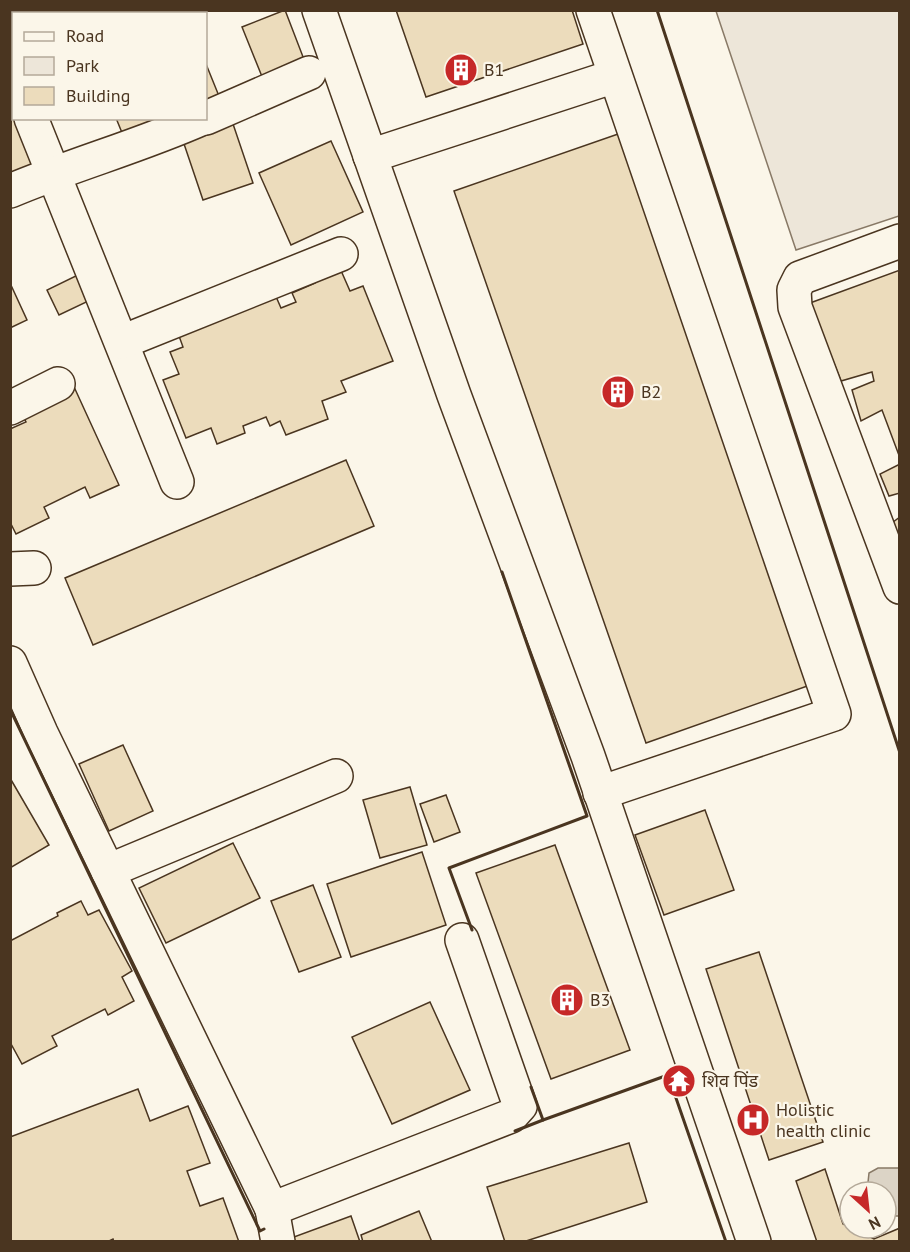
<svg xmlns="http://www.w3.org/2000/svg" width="910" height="1252" font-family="'PT Sans','Noto Sans Devanagari',sans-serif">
  <rect width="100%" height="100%" fill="#fbf6e9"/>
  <path fill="#ede6d9" stroke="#887966" stroke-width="1.5" d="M716,11H899V216L796,250Z"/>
  <path fill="#dcd4c6" stroke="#887966" stroke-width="1.5" d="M878,1168H899V1216H886V1192H867L869,1173Z"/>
  <g fill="#ecdcbc" stroke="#4a3520" stroke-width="1.5">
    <path d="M20,10H91L84,14H22Z"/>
    <path d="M99,10H183L185,14H92Z"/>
    <path d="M285,10L305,62L263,79L242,27Z"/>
    <path d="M396,10H572L583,44L426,97Z"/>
    <path d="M206,64L223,106L206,113Z"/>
    <path d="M10,101L14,118H18L37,164L10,175Z"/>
    <path d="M116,118H192L127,145Z"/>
    <path d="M231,118L253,183L203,200L181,135Z"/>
    <path d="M621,133L813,684L646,743L454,191Z"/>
    <path d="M331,141L363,212L291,245L259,173Z"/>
    <path d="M339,266L350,291L363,286L393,361L341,381L346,392L322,401L328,419L286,435L280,421L270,426L266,417L243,426L245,433L217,444L211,428L186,438L163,380L179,374L170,352L183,347L179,336L274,292L281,308L296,302L292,293L315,283L313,276Z"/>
    <path d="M900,270V458L882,410L861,421L852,390L874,381L872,372L841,381L810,303Z"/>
    <path d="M86,271L99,296L59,315L47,290Z"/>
    <path d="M10,283L27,320L10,328Z"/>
    <path d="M75,389L119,485L90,498L85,487L44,507L49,518L16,534L10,522V429L26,422L22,414Z"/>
    <path d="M346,460L374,526L93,645L65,578Z"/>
    <path d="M900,464V493L889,496L880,474Z"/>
    <path d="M900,517V562L889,525Z"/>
    <path d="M123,745L153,811L109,831L79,764Z"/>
    <path d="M10,778L49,845L10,868Z"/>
    <path d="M410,787L427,845L380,858L363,800Z"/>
    <path d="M446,795L460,832L434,842L420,804Z"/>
    <path d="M705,810L734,890L664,915L635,835Z"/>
    <path d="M233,843L260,898L166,943L139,888Z"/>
    <path d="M555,845L630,1050L551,1079L476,873Z"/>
    <path d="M422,852L446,925L351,957L327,884Z"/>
    <path d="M313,885L341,957L299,972L271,901Z"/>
    <path d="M81,901L88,915L99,910L132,971L122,977L134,1001L108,1015L105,1009L52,1036L57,1046L22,1064L10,1042V941L58,916L57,913Z"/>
    <path d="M759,952L823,1142L769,1160L706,969Z"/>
    <path d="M430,1002L470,1090L392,1124L352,1037Z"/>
    <path d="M138,1089L150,1121L188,1106L210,1163L187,1171L200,1206L223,1198L239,1242H114L113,1239L107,1242H10V1137Z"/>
    <path d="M629,1143L647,1202L523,1242H505L487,1187Z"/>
    <path d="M825,1169L843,1224L874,1239L900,1228V1242H817L796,1181Z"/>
    <path d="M419,1211L432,1242H363L361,1235Z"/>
    <path d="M351,1216L360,1242H284L283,1241Z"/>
  </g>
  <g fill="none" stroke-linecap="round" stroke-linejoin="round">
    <defs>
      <g id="street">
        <path d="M319,10L454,395L588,756L754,1242"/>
        <path d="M593,10L834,714L600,793"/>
        <path d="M10,71L14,78"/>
        <path d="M31,118L177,482"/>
        <path d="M206,118L309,73"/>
        <path d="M370,156L615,76"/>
        <path d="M10,191C74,164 140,146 203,118"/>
        <path d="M900,241L800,278L794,290L795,307L900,587"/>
        <path d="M122,342L341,254"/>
        <path d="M10,408L58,384"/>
        <path d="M10,569L34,568"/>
        <path d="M10,663L41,733L272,1209L511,1116L520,1106L462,940"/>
        <path d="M108,871L336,776"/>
        <path d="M272,1209L278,1242"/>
      </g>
    </defs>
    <use href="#street" stroke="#4a3520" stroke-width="36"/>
    <use href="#street" stroke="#fbf6e9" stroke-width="33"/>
    <g stroke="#4a3520" stroke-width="3">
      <path d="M657,10L900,753"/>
      <path d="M10,709L260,1231L264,1229"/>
      <path d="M472,930L449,868L587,816L502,572"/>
      <path d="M531,1087L543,1120L668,1075L726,1242"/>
      <path d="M515,1131L543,1120"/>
    </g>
  </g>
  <defs>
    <symbol id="building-disc" viewBox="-11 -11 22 22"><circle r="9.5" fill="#c62828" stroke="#fbf6e9"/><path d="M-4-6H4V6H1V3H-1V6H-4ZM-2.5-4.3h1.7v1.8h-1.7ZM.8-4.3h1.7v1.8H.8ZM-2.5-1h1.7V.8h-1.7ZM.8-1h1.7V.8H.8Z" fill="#fff"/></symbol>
    <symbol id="temple-disc" viewBox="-11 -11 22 22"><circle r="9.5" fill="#c62828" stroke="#fbf6e9"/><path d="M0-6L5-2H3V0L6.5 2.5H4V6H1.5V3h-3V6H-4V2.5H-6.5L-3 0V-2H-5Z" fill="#fff"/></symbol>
    <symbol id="hospital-disc" viewBox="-11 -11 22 22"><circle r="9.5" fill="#c62828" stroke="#fbf6e9"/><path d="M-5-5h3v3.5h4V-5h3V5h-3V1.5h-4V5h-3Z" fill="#fff"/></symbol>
  </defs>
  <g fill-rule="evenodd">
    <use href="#building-disc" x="442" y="51" width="38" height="38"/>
    <use href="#building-disc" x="599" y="373" width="38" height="38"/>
    <use href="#building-disc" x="548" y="981" width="38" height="38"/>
    <use href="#temple-disc" x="660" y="1062" width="38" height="38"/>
    <use href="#hospital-disc" x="734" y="1101" width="38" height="38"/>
  </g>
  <g text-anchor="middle" stroke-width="4.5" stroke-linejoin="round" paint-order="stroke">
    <g font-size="18" fill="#4a3520" stroke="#fbf6e9" text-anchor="start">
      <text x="484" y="76">B1</text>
      <text x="641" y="398">B2</text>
      <text x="590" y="1006">B3</text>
      <text x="702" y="1087">शिव पिंड</text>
      <text x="776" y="1116">Holistic<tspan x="776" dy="21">health clinic</tspan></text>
    </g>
  </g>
  <rect width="910" height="1252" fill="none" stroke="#4a3520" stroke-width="24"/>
  <rect x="12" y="12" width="195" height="108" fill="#fbf6e9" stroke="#b4a999" stroke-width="1.5"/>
  <rect x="24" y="32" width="30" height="9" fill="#fbf6e9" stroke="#b4a999" stroke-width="1.5"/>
  <text x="66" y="42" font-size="18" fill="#4a3520">Road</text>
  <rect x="24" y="57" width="30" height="18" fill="#ede6d9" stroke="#b4a999" stroke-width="1.5"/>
  <text x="66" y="72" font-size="18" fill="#4a3520">Park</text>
  <rect x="24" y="87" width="30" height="18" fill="#ecdcbc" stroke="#b4a999" stroke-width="1.5"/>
  <text x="66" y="102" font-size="18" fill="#4a3520">Building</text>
  <g transform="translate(868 1210) rotate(153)"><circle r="28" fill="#fbf6e9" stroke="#b4a999" stroke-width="1.5"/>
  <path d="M0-4.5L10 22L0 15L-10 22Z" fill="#c62828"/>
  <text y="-9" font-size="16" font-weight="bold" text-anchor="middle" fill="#4a3520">N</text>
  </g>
</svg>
